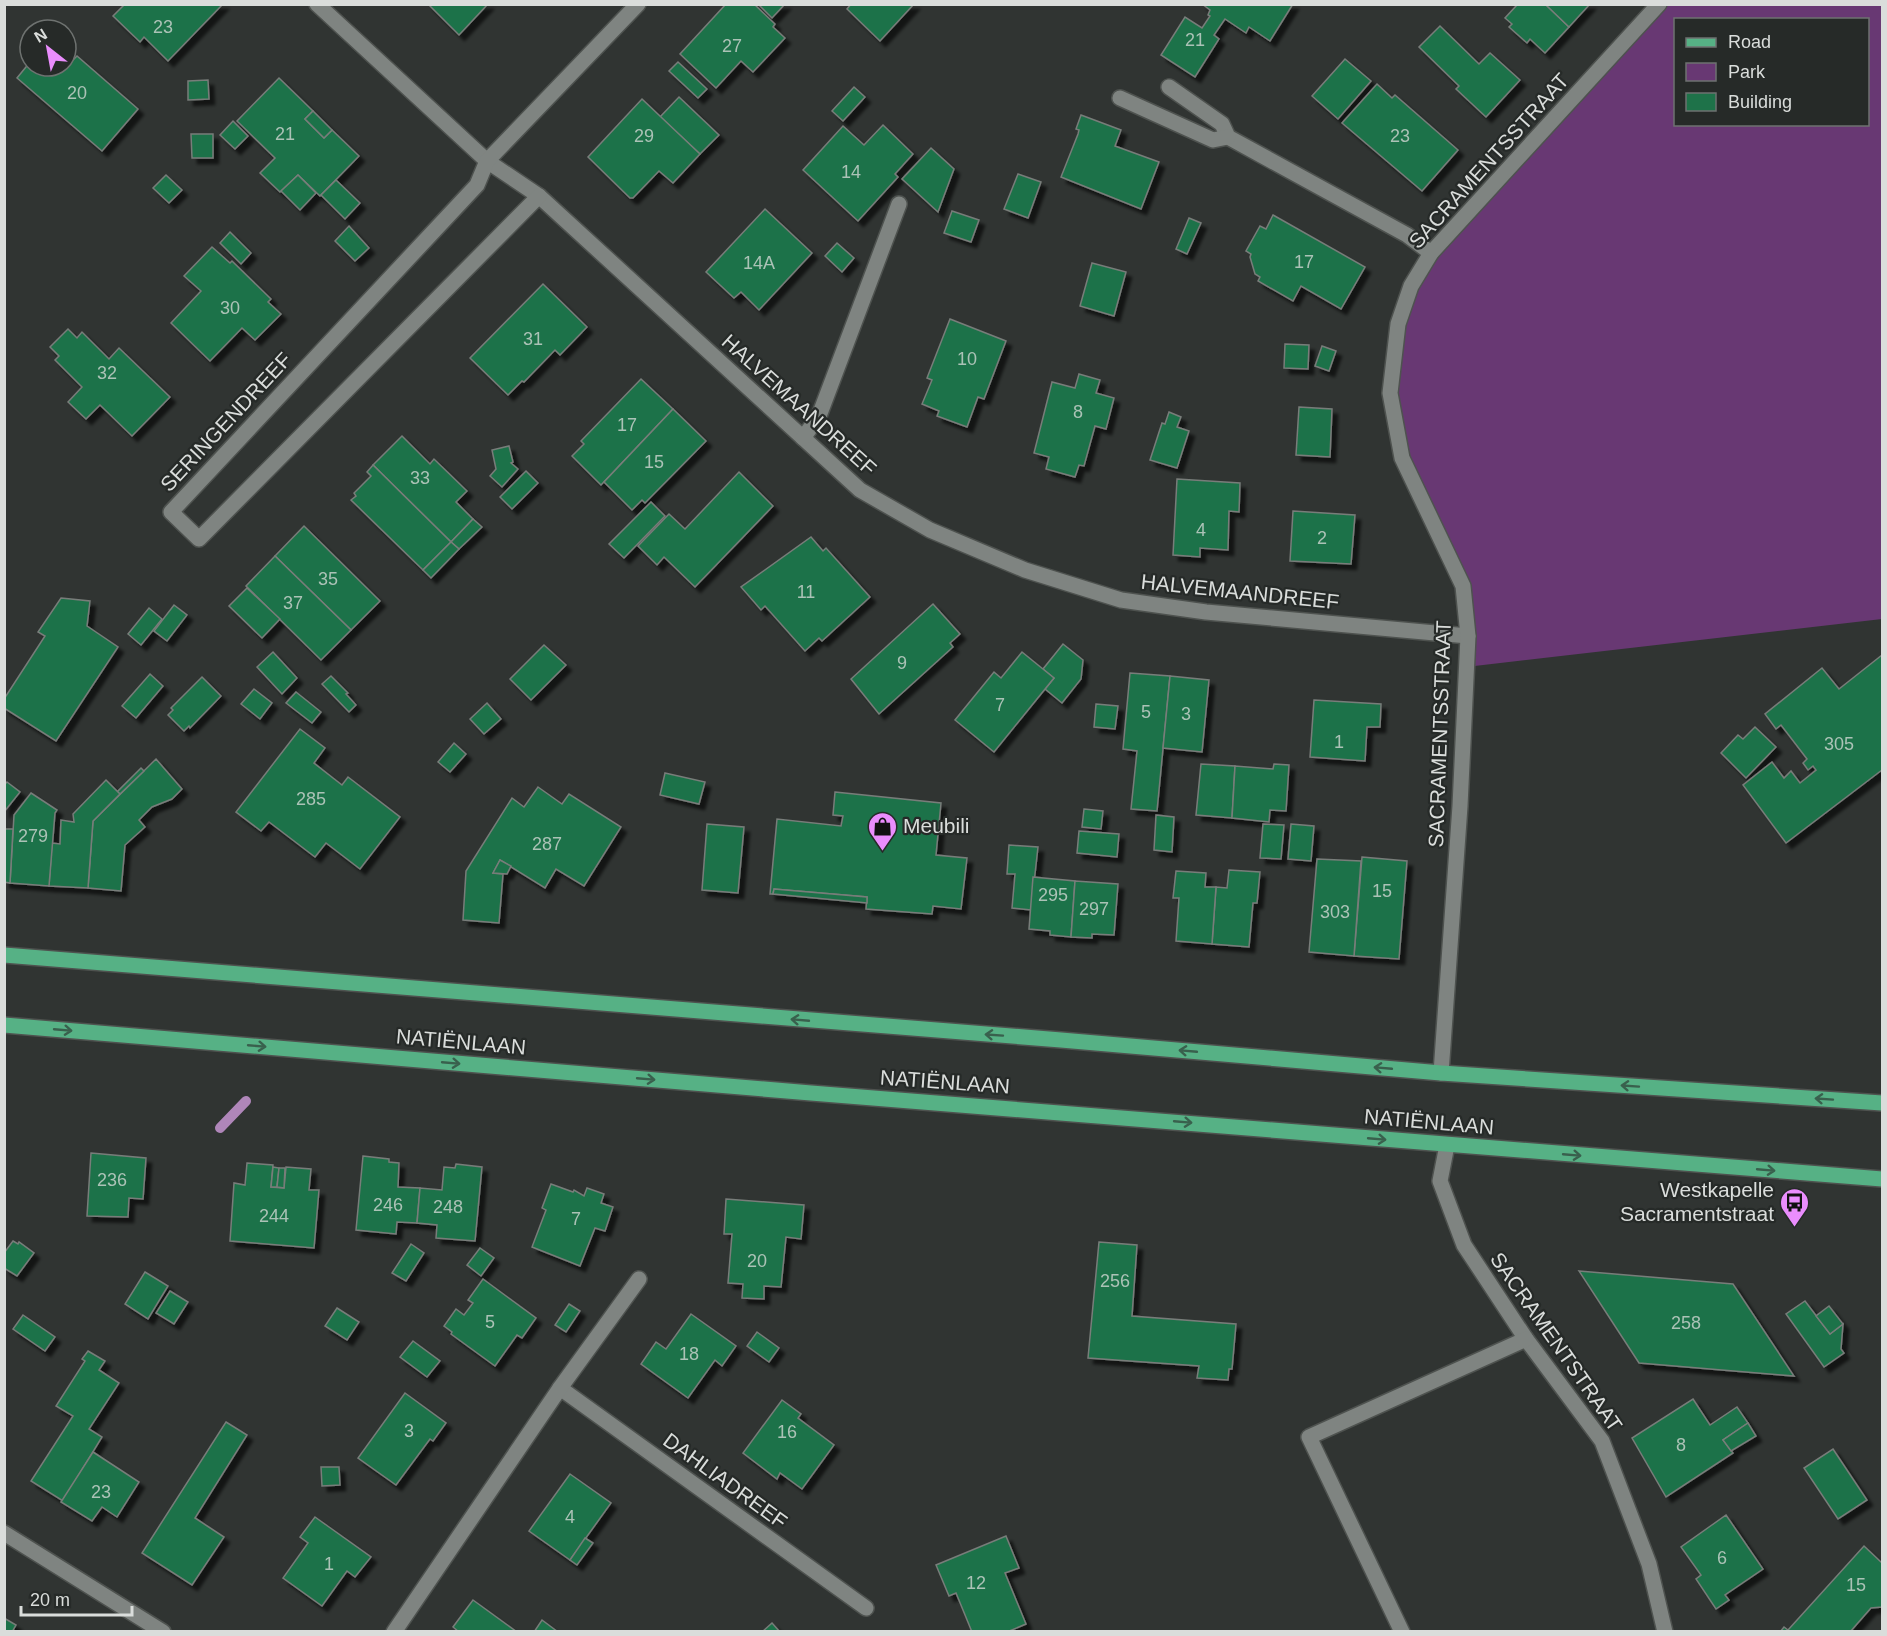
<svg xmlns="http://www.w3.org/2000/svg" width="1887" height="1636" font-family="Helvetica,sans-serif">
  <defs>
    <filter id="shadow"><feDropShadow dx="5.5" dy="5.5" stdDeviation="1.5" flood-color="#0009"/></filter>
  </defs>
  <rect width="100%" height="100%" fill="#303432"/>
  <path fill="#683873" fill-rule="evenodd" d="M1659,5H1882V619L1466,667L1463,586L1402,458L1390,393L1411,286ZM1676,20H1868V124H1676Z"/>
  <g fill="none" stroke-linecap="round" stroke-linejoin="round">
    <path stroke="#af86b9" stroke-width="10" d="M220,1128L246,1101"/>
  </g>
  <g fill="#1e7249" stroke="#787d7a" stroke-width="1.5" filter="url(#shadow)">
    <path d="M125,4H223L168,61L144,37L140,42L113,16Z"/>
    <path d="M428,4H488L459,35Z"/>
    <path d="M726,4H754L775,24L773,27L785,38L753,72L741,61L716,88L680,54Z"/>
    <path d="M758,4H785L772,18Z"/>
    <path d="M851,4H914L880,41L847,9Z"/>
    <path d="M1202,4H1293L1270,41L1249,27L1246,33L1225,19L1214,35L1219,39L1195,77L1161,55L1185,17L1202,28L1210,16L1208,15L1210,10Z"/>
    <path d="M1515,4H1545L1569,27L1545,53L1530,39L1527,43L1509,27L1512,24L1505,18L1516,6Z"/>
    <path d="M1545,4H1590L1569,27Z"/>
    <path d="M1440,26L1479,64L1490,53L1520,80L1486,117L1456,89L1459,86L1419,47Z"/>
    <path d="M66,54L73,60L77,56L138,109L102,151L17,78L30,62V66H66Z"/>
    <path d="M1345,59L1371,81L1338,119L1312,96Z"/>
    <path d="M678,62L707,89L698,98L669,71Z"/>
    <path d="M279,78L313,111L305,119L324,138L332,130L359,156L320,196L298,175L280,192L260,173L275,158L237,121Z"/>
    <path d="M208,80L209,99L188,100V81Z"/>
    <path d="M1377,84L1392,98L1395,95L1458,150L1422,191L1342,123Z"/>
    <path d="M854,87L865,97L843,121L832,111Z"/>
    <path d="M679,97L719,135L700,154L660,117Z"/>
    <path d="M642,99L700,154L673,183L659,171L633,198H630L588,157Z"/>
    <path d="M313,111L332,130L324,138L305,119Z"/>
    <path d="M1081,115L1121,130L1115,146L1159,162L1141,209L1061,177L1078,134L1079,130L1076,129Z"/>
    <path d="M233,121L248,136L235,149L220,135Z"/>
    <path d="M883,125L913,154L895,174L898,177L858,221L803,170L843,126L864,145Z"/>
    <path d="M191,134H213V158H192Z"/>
    <path d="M931,148L954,169L938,212L902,179Z"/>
    <path d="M1018,174L1041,182L1028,218L1004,209Z"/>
    <path d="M166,175L182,190L169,203L153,188Z"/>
    <path d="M298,175L316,193L300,210L281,191Z"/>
    <path d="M336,180L360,203L345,219L321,195Z"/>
    <path d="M765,209L812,253L759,310L741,292L734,298L706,272Z"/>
    <path d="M952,211L979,220L971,242L944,233Z"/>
    <path d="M1273,215L1365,267L1341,309L1301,286L1293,301L1258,281L1260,277L1255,274L1250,257L1251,254L1246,251L1260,226L1266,229Z"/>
    <path d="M1189,218L1201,223L1187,254L1176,249Z"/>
    <path d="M349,226L369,248L355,261L335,241Z"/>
    <path d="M230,232L251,253L241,264L220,243Z"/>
    <path d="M837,243L854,258L842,272L825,256Z"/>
    <path d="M212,247L230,263L232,261L271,299L268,302L281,314L255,340L242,328L210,361L171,323L201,291L184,276Z"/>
    <path d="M1092,263L1126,272L1114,316L1080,306Z"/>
    <path d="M543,284L587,327L560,355L555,350L524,382L522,381L508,395L470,358Z"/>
    <path d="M950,319L1006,341L984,399L978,397L967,427L937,416L939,411L922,404L932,380L927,378Z"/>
    <path d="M68,329L77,338L82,332L109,359L119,348L170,397L132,436L100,405L86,419L68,402L82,387L55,360L59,356L50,347Z"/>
    <path d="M1285,344L1309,345L1308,369L1284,368Z"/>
    <path d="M1322,346L1336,351L1329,371L1315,366Z"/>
    <path d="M1079,374L1100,380L1096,393L1114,398L1106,429L1095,426L1084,466L1079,465L1075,477L1046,469L1049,457L1034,453L1052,382L1075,388Z"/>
    <path d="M641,379L673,409L601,485L572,456L584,444L581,441Z"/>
    <path d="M1299,407L1332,409L1330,457L1296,455Z"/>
    <path d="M673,409L706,441L645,503L642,500L632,510L604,482Z"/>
    <path d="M1169,412L1181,417L1177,427L1189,431L1177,468L1150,460L1162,423L1165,424Z"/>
    <path d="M402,436L430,464L434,459L467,491L456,502L473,519L451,542L373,465Z"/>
    <path d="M509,446L513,462L511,463L518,469L502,487L490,476L496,469L492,450Z"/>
    <path d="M373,465L451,542L423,570L351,500L356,496L354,493L371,476L367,472Z"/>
    <path d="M526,471L538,483L512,509L500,497Z"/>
    <path d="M739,472L773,506L695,587L664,557L657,565L638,546L669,514L685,529Z"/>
    <path d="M1177,479L1240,483L1239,512L1229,511L1228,550L1200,548V557L1173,555Z"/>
    <path d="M651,502L665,516L624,558L609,544Z"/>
    <path d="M1293,511L1355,515L1351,564L1290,561Z"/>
    <path d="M473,519L482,527L459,549L451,542Z"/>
    <path d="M304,526L380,601L351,630L275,556Z"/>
    <path d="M811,537L823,551L826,548L870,597L822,641L819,638L805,651L765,606L761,610L741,587Z"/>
    <path d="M451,542L459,549L431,578L423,570Z"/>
    <path d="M275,556L351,630L321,660L246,586Z"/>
    <path d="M247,588L280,619L262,638L229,606Z"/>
    <path d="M61,598L90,601L87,626L118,647L56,741L4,708V699L45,636L38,632Z"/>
    <path d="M933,604L960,634L950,643L953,647L879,714L851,679Z"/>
    <path d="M174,605L187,615L167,641L154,631Z"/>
    <path d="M149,608L162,619L141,645L128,634Z"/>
    <path d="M1063,644L1083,660L1081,679L1062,703L1045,689L1054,678L1043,669Z"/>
    <path d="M544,645L566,665L531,700L510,679Z"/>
    <path d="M273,652L297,678L282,694L257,667Z"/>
    <path d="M1022,652L1054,678L994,752L955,720L994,672L1001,678Z"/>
    <path d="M1882,655V770L1786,843L1743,785L1772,762L1784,778L1791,771L1800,783L1816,770L1813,766L1808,770L1803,763L1807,759L1781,725L1776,729L1765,714L1822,668L1839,689Z"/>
    <path d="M1130,673L1170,676L1157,811L1131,809L1137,751L1123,749Z"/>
    <path d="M150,674L163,686L136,718L122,706Z"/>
    <path d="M331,676L348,693L346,694L356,705L349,712L322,684Z"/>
    <path d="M1170,676L1209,680L1202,752L1163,748Z"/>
    <path d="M202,677L221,696L190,728L189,726L184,731L168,715L173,710L171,708Z"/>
    <path d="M254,689L272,703L260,719L241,704Z"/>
    <path d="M296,692L321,712L312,723L286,703Z"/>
    <path d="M1314,700L1381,704L1380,727H1367L1365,761L1310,757Z"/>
    <path d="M487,703L501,719L484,734L470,719Z"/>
    <path d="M1096,704L1118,706L1115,729L1094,727Z"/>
    <path d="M1755,727L1776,747L1746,778L1721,753L1738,735L1743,739Z"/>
    <path d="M300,729L325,748L314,763L342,785L348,777L400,817L360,869L326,843L315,857L269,822L261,831L236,812Z"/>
    <path d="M454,743L466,754L450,772L438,762Z"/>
    <path d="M156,759L182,789L172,799L152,807L139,820L145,827L125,845L121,891L88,888L93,821Z"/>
    <path d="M1201,764L1235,766L1232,818L1196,815Z"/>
    <path d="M1274,764L1289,765L1286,811L1270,810L1269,822L1232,818L1235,766L1273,769Z"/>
    <path d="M141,768L144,771L120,794L117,792Z"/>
    <path d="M665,773L705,782L699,804L660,795Z"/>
    <path d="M106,780L120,794L93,821L88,888L49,886L52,843L60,844L61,820L74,822L73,814Z"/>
    <path d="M7,782L20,792L4,812V785Z"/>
    <path d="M538,787L562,804L569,794L621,827L584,886L556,869L545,888L500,860L493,873L503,874L499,923L463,920L466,871L512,798L524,807Z"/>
    <path d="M835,792L941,803L936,855L967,858L961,909L933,906L932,914L866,909L867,897L774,889L773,894H770L777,819L841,826L843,816L833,815Z"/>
    <path d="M31,793L57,810L55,813L49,886L10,883L14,815Z"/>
    <path d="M1084,809L1103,811L1101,829L1082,827Z"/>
    <path d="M1156,815L1174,817L1172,852L1154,850Z"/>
    <path d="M707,824L744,827L738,893L702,890Z"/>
    <path d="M1263,824L1284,825L1281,859L1260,858Z"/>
    <path d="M1291,824L1314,826L1311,861L1288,859Z"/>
    <path d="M4,829H13L10,883L4,882Z"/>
    <path d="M1079,831L1119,834L1117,857L1077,853Z"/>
    <path d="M1009,845L1038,847L1031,910L1012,908L1015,874H1007Z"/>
    <path d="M1362,857L1407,861L1399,959L1354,956Z"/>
    <path d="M1317,859L1361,861L1354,956L1309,952Z"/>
    <path d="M500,860L511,866L507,874L493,873Z"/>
    <path d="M1229,870L1260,872L1257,903H1253L1249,947L1212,944L1216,887L1227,888Z"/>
    <path d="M1176,871L1206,873L1205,887H1216L1212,944L1176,941L1179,898H1173Z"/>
    <path d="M1033,877L1075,881L1071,937L1050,935V931L1029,929Z"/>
    <path d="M1075,881L1118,884L1114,935L1092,934V938L1071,937Z"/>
    <path d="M774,889L867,897V903L773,894Z"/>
    <path d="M91,1153L146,1158L143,1199L129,1198L128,1217L87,1216Z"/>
    <path d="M363,1156L389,1159V1162L399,1163L398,1187L420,1188L417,1223L397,1222L396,1234L356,1230Z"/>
    <path d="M247,1163L273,1165L271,1187L284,1188L286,1167L311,1169L309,1190H319L314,1248L230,1241L234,1183L245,1185Z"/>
    <path d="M456,1164L482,1167L475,1241L436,1238L437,1225L417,1223L420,1188L442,1190L444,1167L455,1168Z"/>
    <path d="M273,1167L279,1168L277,1187H271Z"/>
    <path d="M279,1168H285L284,1188L277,1187Z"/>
    <path d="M551,1184L573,1192L574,1190L584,1196L587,1188L604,1194L601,1203L613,1207L605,1231L595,1228L580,1266L532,1247L546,1210L542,1208Z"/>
    <path d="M726,1199L804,1205L801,1239L786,1237L781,1287L764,1286V1299L742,1298L743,1284L728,1283L732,1234H724Z"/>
    <path d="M13,1241L18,1244L19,1242L34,1253L17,1276L4,1268V1253Z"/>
    <path d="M1099,1242L1137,1245L1132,1316L1236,1324L1232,1369H1229L1228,1380L1197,1378L1199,1366L1088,1358Z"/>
    <path d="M411,1244L424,1253L406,1281L392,1273Z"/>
    <path d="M480,1248L494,1258L481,1276L467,1265Z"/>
    <path d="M1579,1271L1733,1284L1794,1376L1639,1363Z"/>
    <path d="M145,1272L168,1286L148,1319L125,1304Z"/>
    <path d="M483,1279L536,1318L522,1338L517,1335L495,1366L451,1334L452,1332L444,1326L456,1309L464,1315L473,1303L468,1300Z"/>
    <path d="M170,1291L188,1302L174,1324L156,1313Z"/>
    <path d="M1805,1301L1830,1334L1843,1324L1841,1349L1844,1353L1824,1367L1786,1314Z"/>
    <path d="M569,1304L580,1311L566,1332L555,1325Z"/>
    <path d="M1829,1306L1843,1324L1830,1334L1816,1316Z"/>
    <path d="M337,1308L359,1322L347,1340L325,1326Z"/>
    <path d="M691,1314L736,1346L722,1366L715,1360L688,1398L641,1364L656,1342L666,1349Z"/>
    <path d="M23,1315L55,1337L45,1351L13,1329Z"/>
    <path d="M757,1332L779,1348L769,1362L747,1346Z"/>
    <path d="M413,1341L440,1361L427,1377L400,1357Z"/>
    <path d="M88,1351L105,1361L99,1370L119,1383L89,1429L102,1437L63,1501L31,1481L73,1416L56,1406L85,1361L82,1359Z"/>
    <path d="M405,1393L446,1423L433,1441L430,1439L396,1485L358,1458Z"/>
    <path d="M1693,1399L1710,1425L1737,1407L1748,1423L1723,1440L1733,1453L1666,1497L1632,1438Z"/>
    <path d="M782,1400L801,1414L798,1418L834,1445L802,1489L780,1473L777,1479L743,1453Z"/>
    <path d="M226,1422L247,1435L195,1518L224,1537L192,1585L142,1553Z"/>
    <path d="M1748,1423L1756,1436L1731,1451L1723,1440Z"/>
    <path d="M1833,1449L1867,1500L1838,1519L1804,1468Z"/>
    <path d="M93,1452L139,1482L117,1517L102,1507L92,1521L61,1502Z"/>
    <path d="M321,1467H339L340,1485L322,1486Z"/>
    <path d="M570,1474L611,1503L570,1560L529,1531Z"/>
    <path d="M1726,1515L1763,1569L1725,1595L1729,1600L1716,1609L1696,1579L1701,1575L1681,1547Z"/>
    <path d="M315,1517L371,1557L355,1577L347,1571L322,1606L283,1578L308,1543L300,1537Z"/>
    <path d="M1006,1536L1019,1568L1005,1573L1026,1624L1007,1632H972L956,1593L949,1596L936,1565Z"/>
    <path d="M585,1538L593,1543L577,1565L570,1560Z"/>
    <path d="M1864,1546L1882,1563V1607L1871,1608L1850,1632H1780L1784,1627L1788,1630Z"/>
    <path d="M473,1600L517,1632H459L453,1627Z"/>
    <path d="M4,1618L16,1625L12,1632H4Z"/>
    <path d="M542,1620L558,1632H534Z"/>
    <path d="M772,1623L780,1632H762Z"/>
  </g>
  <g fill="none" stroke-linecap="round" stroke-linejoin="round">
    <defs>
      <g id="minor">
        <path d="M317,4L487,161L539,196L860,490L930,530L1025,570L1121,600L1206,612L1468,636"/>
        <path d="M1169,87L1222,124L1228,137L1407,235L1431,253"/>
        <path d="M1120,98L1213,140L1228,137"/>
        <path d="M539,196L199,539L171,512L477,185L487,161L638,4"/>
        <path d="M803,438L819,416L899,204"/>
        <path d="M1441,1073L1460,806L1468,636L1463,586L1402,458L1390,393L1398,324L1411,286L1431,253L1659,4"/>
        <path d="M1447,1145L1440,1181L1464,1245L1526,1339L1602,1441L1649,1564L1665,1632"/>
        <path d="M560,1388L866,1608"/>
        <path d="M4,1533L163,1632"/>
        <path d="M394,1632L560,1388L639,1279"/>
        <path d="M1402,1632L1309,1437L1526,1339"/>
      </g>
      <g id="major">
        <path d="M4,955L1061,1040L1441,1073L1882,1103"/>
        <path d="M4,1025L811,1093L1882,1179"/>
      </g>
    </defs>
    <use href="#minor" stroke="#4e524f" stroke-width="18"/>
    <use href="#major" stroke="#4e524f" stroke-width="18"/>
    <use href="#minor" stroke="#7f8481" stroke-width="15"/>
    <use href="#major" stroke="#56b185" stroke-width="15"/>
  </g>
  <defs><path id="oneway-shaft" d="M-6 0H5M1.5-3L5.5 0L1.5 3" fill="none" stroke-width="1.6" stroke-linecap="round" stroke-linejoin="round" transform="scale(1.5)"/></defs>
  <g stroke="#39604d">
    <use href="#oneway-shaft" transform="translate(800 1020) rotate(-175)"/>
    <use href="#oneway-shaft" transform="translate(63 1030) rotate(5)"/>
    <use href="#oneway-shaft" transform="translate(994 1035) rotate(-176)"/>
    <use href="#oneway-shaft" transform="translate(257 1046) rotate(5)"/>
    <use href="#oneway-shaft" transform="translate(1188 1051) rotate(-175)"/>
    <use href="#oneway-shaft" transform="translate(451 1063) rotate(5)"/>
    <use href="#oneway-shaft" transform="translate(1383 1068) rotate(-175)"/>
    <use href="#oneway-shaft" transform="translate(646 1079) rotate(5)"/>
    <use href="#oneway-shaft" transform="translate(1630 1086) rotate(-176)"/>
    <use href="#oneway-shaft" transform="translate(1824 1099) rotate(-176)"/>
    <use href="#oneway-shaft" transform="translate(1183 1122) rotate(5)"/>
    <use href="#oneway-shaft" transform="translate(1377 1139) rotate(5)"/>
    <use href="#oneway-shaft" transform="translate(1572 1155) rotate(5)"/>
    <use href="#oneway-shaft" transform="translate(1766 1170) rotate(5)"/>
  </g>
  <defs>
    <symbol id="shop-pin" viewBox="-11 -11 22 30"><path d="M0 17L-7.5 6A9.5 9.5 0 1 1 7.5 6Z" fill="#ea8dfd" stroke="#262a28"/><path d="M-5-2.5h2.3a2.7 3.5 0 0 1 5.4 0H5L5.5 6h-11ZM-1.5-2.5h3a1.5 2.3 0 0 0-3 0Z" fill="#111"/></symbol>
    <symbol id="bus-pin" viewBox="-11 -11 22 30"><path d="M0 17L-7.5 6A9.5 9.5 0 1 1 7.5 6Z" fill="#ea8dfd" stroke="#262a28"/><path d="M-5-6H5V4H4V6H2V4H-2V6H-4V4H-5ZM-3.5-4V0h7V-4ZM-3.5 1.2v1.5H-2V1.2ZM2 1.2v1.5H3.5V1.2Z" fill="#111"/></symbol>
  </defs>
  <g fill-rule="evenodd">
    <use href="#shop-pin" x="866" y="810" width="33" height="45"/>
    <use href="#bus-pin" x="1778" y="1186" width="33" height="45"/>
  </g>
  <g text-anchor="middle" stroke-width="4.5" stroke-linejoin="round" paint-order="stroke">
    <g font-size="18" fill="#abc2b6">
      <text x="163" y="33">23</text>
      <text x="1195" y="46">21</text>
      <text x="732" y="52">27</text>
      <text x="77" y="99">20</text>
      <text x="285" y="140">21</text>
      <text x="644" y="142">29</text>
      <text x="1400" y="142">23</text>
      <text x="851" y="178">14</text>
      <text x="1304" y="268">17</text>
      <text x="759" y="269">14A</text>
      <text x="230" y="314">30</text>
      <text x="533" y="345">31</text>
      <text x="967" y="365">10</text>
      <text x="107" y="379">32</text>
      <text x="1078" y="418">8</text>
      <text x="627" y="431">17</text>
      <text x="654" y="468">15</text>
      <text x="420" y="484">33</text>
      <text x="1201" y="536">4</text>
      <text x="1322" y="544">2</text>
      <text x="328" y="585">35</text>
      <text x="806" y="598">11</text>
      <text x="293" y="609">37</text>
      <text x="902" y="669">9</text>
      <text x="1000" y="711">7</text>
      <text x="1146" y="718">5</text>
      <text x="1186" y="720">3</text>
      <text x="1339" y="748">1</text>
      <text x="1839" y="750">305</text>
      <text x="311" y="805">285</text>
      <text x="33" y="842">279</text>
      <text x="547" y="850">287</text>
      <text x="1382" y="897">15</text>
      <text x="1053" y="901">295</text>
      <text x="1094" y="915">297</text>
      <text x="1335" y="918">303</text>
      <text x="112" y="1186">236</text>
      <text x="388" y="1211">246</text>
      <text x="448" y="1213">248</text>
      <text x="274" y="1222">244</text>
      <text x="576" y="1225">7</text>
      <text x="757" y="1267">20</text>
      <text x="1115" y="1287">256</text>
      <text x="490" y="1328">5</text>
      <text x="1686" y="1329">258</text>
      <text x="689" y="1360">18</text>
      <text x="409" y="1437">3</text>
      <text x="787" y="1438">16</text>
      <text x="1681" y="1451">8</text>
      <text x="101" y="1498">23</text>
      <text x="570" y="1523">4</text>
      <text x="1722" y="1564">6</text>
      <text x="329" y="1570">1</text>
      <text x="976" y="1589">12</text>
      <text x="1856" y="1591">15</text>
    </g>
    <g font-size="21" fill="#dadddb" stroke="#262a28">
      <text transform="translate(1489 161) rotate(-48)" y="7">SACRAMENTSSTRAAT</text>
      <text transform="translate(799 405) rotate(42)" y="7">HALVEMAANDREEF</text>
      <text transform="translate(226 422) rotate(-47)" y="7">SERINGENDREEF</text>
      <text transform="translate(1240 592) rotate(6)" y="7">HALVEMAANDREEF</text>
      <text transform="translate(1440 734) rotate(-88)" y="7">SACRAMENTSSTRAAT</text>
      <text transform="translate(461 1042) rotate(5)" y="7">NATIËNLAAN</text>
      <text transform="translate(945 1082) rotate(4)" y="7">NATIËNLAAN</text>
      <text transform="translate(1429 1122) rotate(5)" y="7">NATIËNLAAN</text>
      <text transform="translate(1556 1342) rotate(55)" y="7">SACRAMENTSTRAAT</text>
      <text transform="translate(725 1481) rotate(36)" y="7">DAHLIADREEF</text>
    </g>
    <g font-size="21" fill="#dadddb" stroke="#262a28" text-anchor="start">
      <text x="903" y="833">Meubili</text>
      <text x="1774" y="1197" text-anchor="end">Westkapelle<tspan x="1774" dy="24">Sacramentstraat</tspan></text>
    </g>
  </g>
  <rect width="1887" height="1636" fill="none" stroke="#dadddb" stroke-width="12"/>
  <rect x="1674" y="18" width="195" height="108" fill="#262a28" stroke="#6e7270" stroke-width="1.5"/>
  <rect x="1686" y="38" width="30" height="9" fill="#56b185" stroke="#6e7270" stroke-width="1.5"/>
  <text x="1728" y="48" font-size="18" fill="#dadddb">Road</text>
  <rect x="1686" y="63" width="30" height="18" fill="#683873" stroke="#6e7270" stroke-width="1.5"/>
  <text x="1728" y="78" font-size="18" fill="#dadddb">Park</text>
  <rect x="1686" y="93" width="30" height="18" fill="#1e7249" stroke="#6e7270" stroke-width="1.5"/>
  <text x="1728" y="108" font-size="18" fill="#dadddb">Building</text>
  <g transform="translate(48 48) rotate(329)"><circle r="28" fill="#262a28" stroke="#6e7270" stroke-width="1.5"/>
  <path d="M0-4.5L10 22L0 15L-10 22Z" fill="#ea8dfd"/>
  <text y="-9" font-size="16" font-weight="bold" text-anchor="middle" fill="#dadddb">N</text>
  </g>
  <path d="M21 1606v9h111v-9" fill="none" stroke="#dadddb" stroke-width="3"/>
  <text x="30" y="1606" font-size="18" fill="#dadddb" stroke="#262a28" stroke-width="4.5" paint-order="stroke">20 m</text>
</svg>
